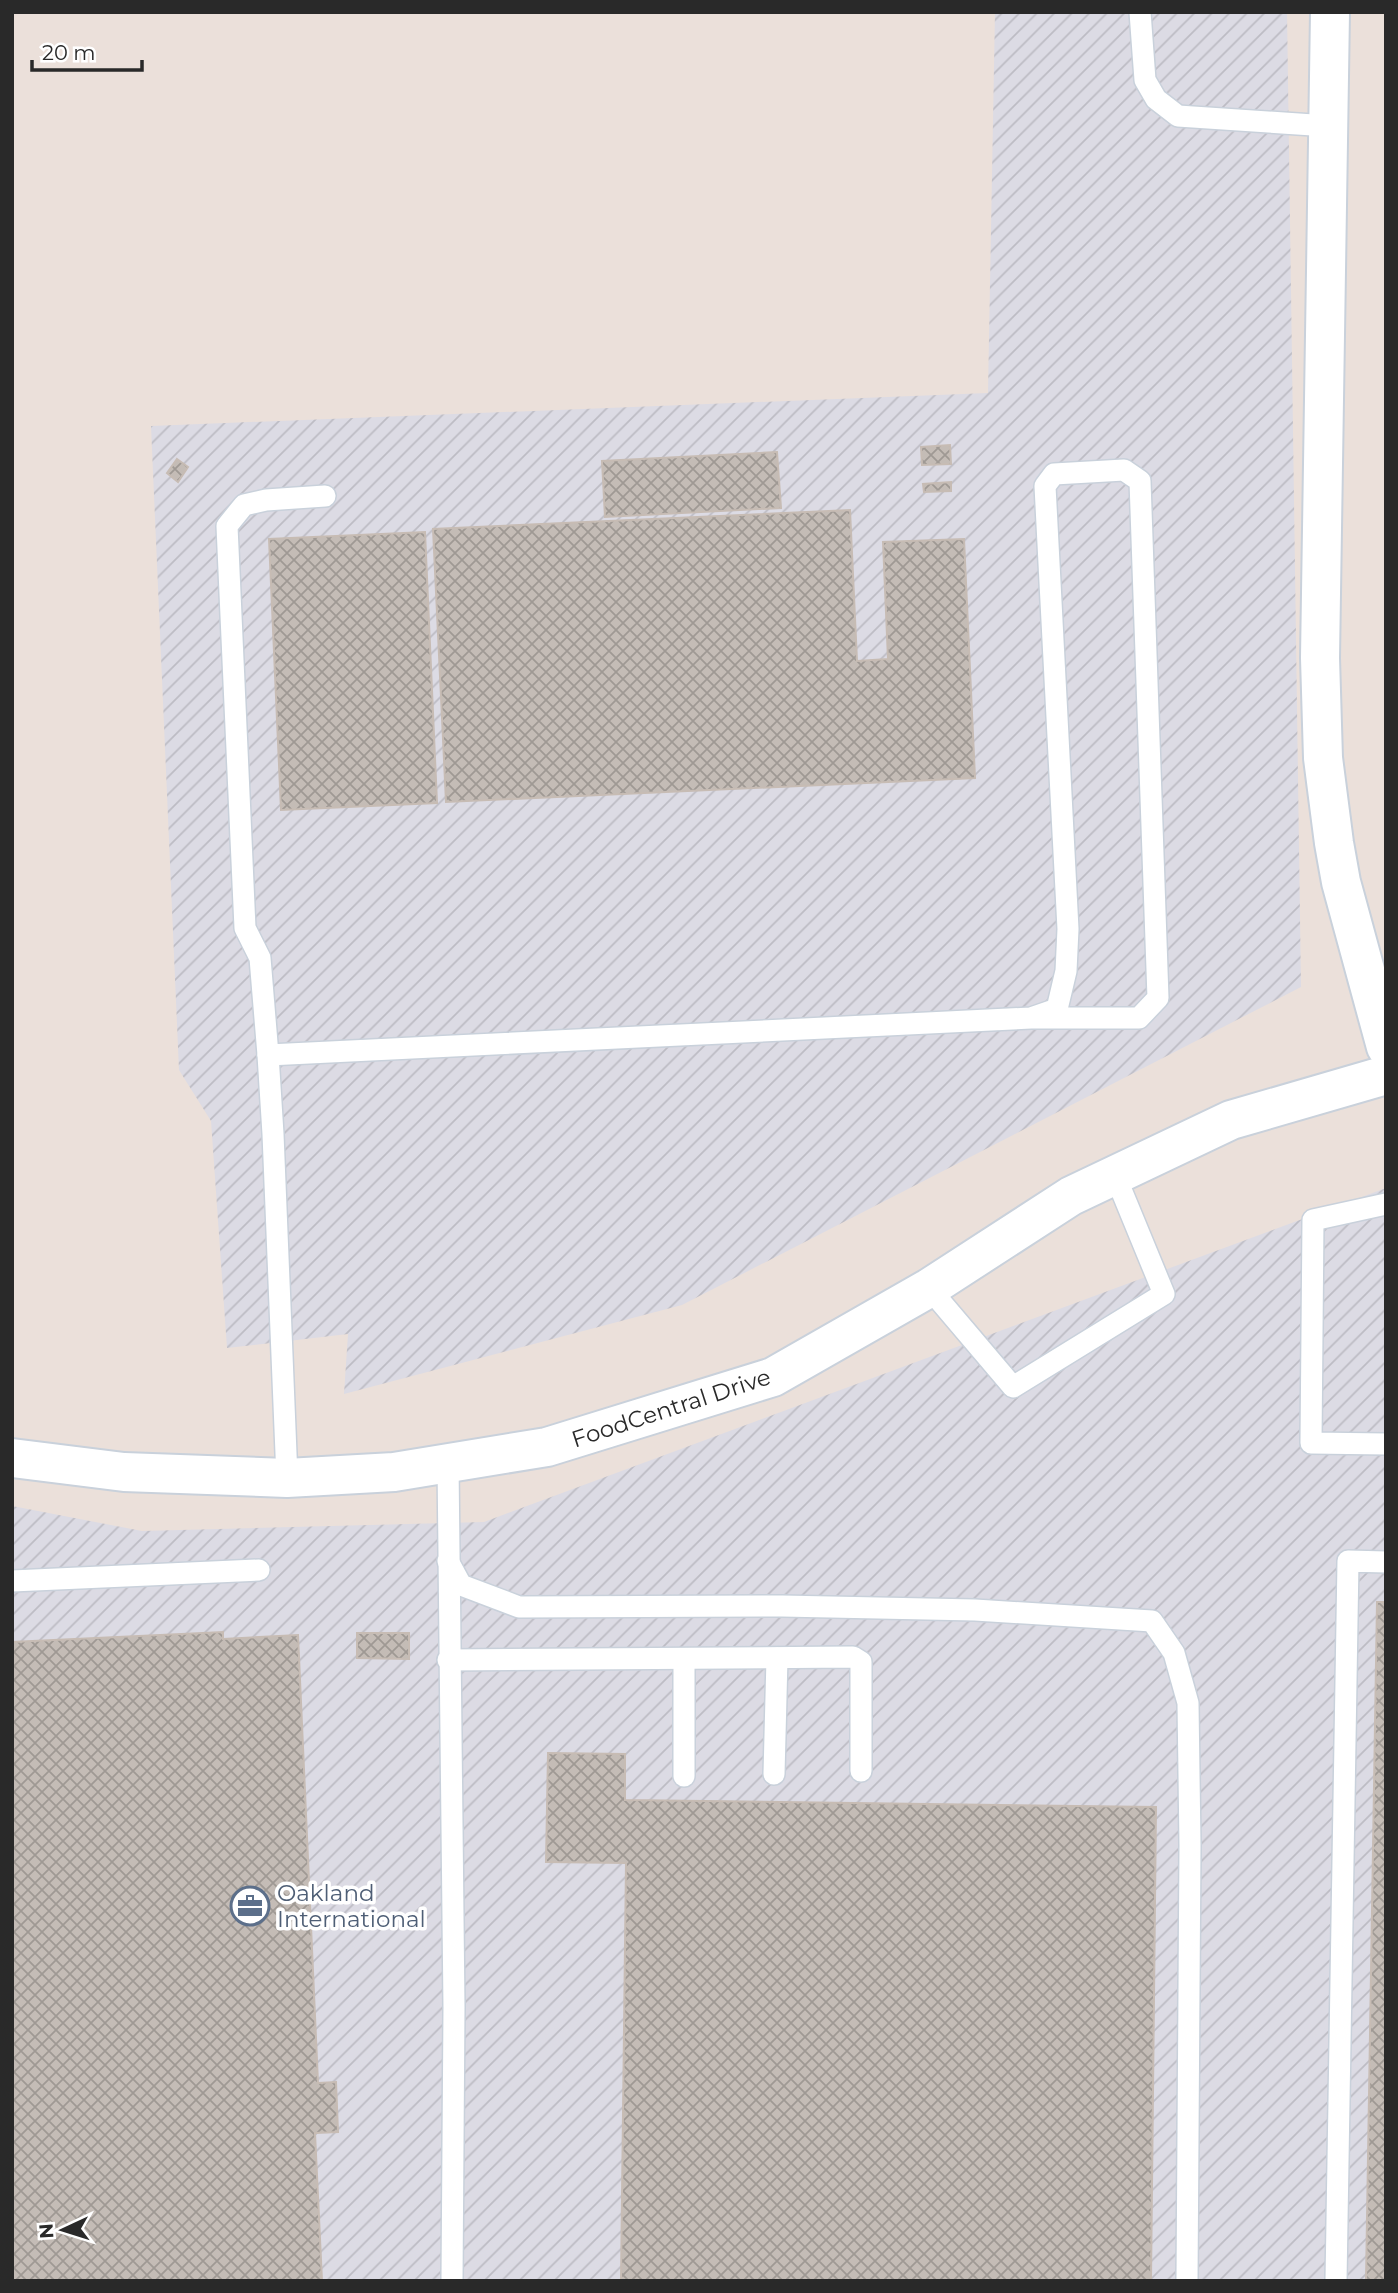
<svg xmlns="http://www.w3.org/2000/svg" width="1398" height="2293" font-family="Montserrat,sans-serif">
  <defs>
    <pattern id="industrial-furrows" width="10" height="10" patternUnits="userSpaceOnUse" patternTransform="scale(1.75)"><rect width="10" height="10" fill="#dcdbe4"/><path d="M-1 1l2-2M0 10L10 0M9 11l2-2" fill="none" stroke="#bdbcc4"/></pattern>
    <pattern id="building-cross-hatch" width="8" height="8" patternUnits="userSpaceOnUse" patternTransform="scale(1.75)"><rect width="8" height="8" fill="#c4bcb6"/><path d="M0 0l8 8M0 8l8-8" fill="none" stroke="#9f9994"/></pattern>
  </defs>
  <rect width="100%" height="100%" fill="#ebe0da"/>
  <g fill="url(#industrial-furrows)">
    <path d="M995,12H1287L1301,987L682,1305L344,1394L348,1334L227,1348L211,1121L179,1070L151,426L988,393Z"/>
    <path d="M1386,1188V2281H12V1506L142,1531L484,1522Z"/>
  </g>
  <g fill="url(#building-cross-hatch)" stroke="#c7bcb4" stroke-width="2">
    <path d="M950,445L951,464L922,465L921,447Z"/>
    <path d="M777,452L781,508L605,517L602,461Z"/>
    <path d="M177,459L188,467L178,482L167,473Z"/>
    <path d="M951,482V491L924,492L923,484Z"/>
    <path d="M850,510L857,661L888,659L883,542L964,539L975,778L446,802L433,529Z"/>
    <path d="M425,532L437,803L281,810L269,539Z"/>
    <path d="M1377,1602H1386V2281H1366Z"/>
    <path d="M223,1632V1639L298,1635L318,2083L336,2082L338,2132L315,2133L322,2281H12V1642Z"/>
    <path d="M357,1633H409V1659L357,1658Z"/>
    <path d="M548,1753L625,1754V1800L1156,1807L1151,2281H621L626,1863L546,1862Z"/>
  </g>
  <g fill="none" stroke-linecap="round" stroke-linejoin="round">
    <defs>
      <g id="lane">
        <path d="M1140,12L1145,80L1156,99L1178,116L1328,126"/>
        <path d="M268,1055L1031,1018L1057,1009L1066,971L1068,929L1045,486L1054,474L1124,470L1140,481L1158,998L1139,1018H1031"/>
        <path d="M1386,1204L1313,1220L1311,1443L1386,1444"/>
        <path d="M929,1288L1013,1387L1164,1294L1115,1175"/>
        <path d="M448,1463L454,2007L452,2281"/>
        <path d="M287,1478L273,1134L268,1055L260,958L245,928L227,526L244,505L266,500L325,496"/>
        <path d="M448,1561L461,1585L519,1607L782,1606L975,1610L1152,1621L1174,1653L1188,1703L1190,1845L1187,2281"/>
        <path d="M12,1581L259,1570"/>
        <path d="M448,1660L853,1657L861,1662V1771"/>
        <path d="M774,1774L777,1658"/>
        <path d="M684,1776V1659"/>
        <path d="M1336,2281L1348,1561L1386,1562"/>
      </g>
      <g id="street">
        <path d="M1330,12L1320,658L1323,758L1334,843L1341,882L1386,1047"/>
        <path d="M12,1458L124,1472L287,1478L394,1472L547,1447L773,1377L929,1288L1071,1196L1231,1120L1386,1075"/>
      </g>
    </defs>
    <use href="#lane" stroke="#c9d1db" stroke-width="24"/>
    <use href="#street" stroke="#c9d1db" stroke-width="42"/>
    <use href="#lane" stroke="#fff" stroke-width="21"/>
    <use href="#street" stroke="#fff" stroke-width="38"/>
  </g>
  <defs>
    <symbol id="office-ring" viewBox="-11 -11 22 22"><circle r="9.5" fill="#fff" stroke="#5c6f8a" stroke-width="1.5"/><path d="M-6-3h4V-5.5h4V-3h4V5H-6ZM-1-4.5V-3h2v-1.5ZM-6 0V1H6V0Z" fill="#5c6f8a"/></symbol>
  </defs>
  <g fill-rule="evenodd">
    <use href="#office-ring" x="228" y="1884" width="44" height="44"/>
  </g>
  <g text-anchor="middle" stroke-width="7" stroke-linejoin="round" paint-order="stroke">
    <g font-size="23" fill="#292929" stroke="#fff">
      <text transform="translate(671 1408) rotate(-18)" y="8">FoodCentral Drive</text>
    </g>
    <g font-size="23" fill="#4e5e75" stroke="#fff" text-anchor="start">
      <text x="277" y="1901">Oakland<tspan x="277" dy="26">International</tspan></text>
    </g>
  </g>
  <rect width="1398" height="2293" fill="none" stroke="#292929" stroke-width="28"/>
  <g transform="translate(63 2230) rotate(266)" stroke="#ffffff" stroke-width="5" paint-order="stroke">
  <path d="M0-5L12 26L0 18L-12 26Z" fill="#292929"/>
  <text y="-10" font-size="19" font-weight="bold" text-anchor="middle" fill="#292929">N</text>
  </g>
  <path d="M32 60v10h110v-10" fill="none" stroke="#292929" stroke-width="3.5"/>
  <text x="42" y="60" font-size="21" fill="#292929" stroke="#ffffff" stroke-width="5" paint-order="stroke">20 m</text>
</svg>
